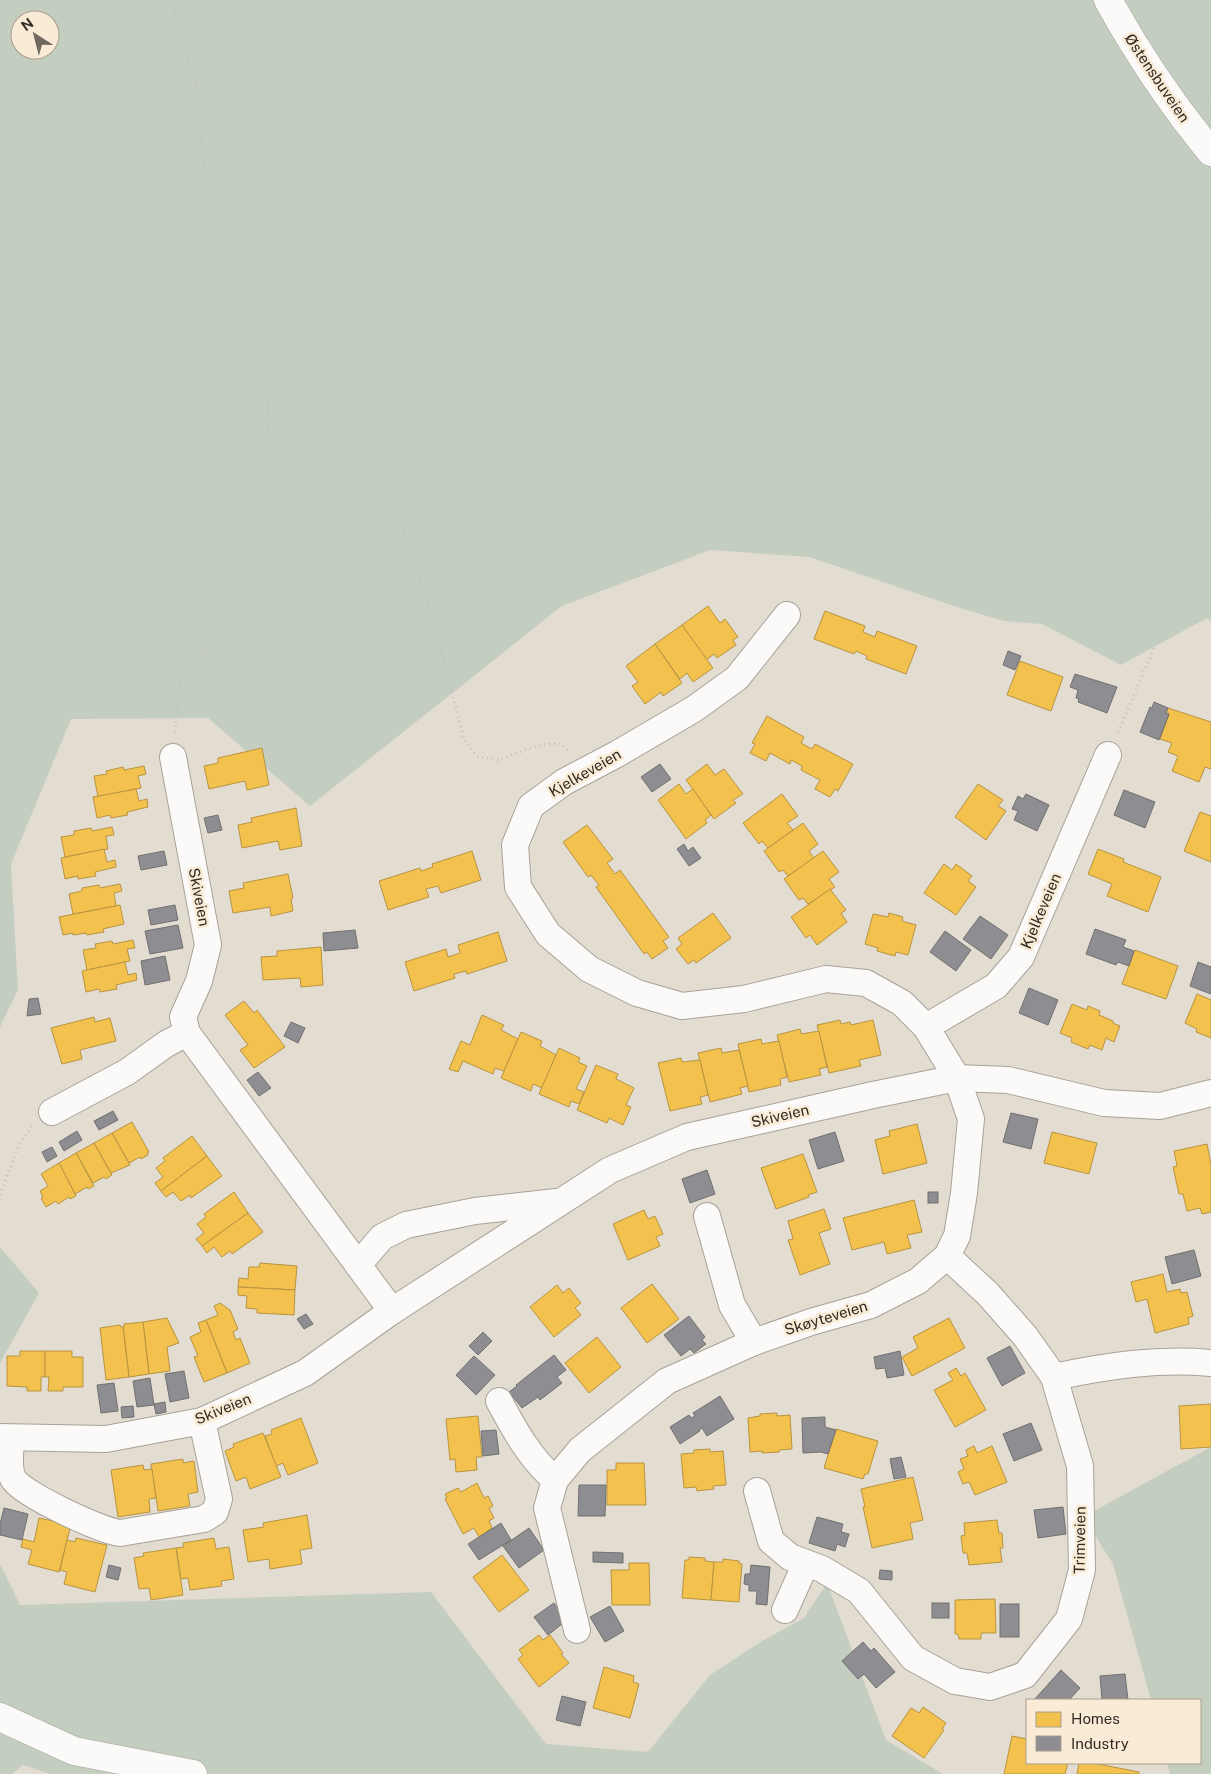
<svg xmlns="http://www.w3.org/2000/svg" width="1211" height="1774" font-family="'Public Sans',sans-serif">
  <rect width="100%" height="100%" fill="#e3dcd1"/>
  <g fill="#c4cec0" fill-rule="evenodd">
    <path d="M0,0H1211V622L1207,618L1121,665L1042,624L1004,621L960,608L809,557L710,550L562,606L310,806L208,718L71,719L11,864L18,990L0,1027ZM20,20H50V50H20Z"/>
    <path d="M0,1247L39,1293L0,1363Z"/>
    <path d="M1211,1447V1774H1170L1167,1763H1200V1700H1151L1113,1564L1086,1521L1094,1511Z"/>
    <path d="M0,1564L20,1605L431,1592L546,1744L648,1752L710,1675L762,1641L804,1618L827,1583L886,1740L943,1774H50L23,1765L12,1774H0Z"/>
  </g>
  <g fill="#f2c14e" stroke="#b89441">
    <path d="M708,606L720,623L725,619L738,637L733,640L736,645L717,658L714,654L706,660L682,625Z"/>
    <path d="M825,611L865,626L863,632L875,637L877,631L917,646L906,674L866,659L867,656L856,651L854,654L814,639Z"/>
    <path d="M682,625L713,668L693,682L687,673L680,679L655,644Z"/>
    <path d="M655,644L682,683L663,696L661,692L645,704L632,686L638,682L626,666Z"/>
    <path d="M1020,661L1063,677L1051,711L1007,695Z"/>
    <path d="M1168,708L1211,722V769L1205,767L1199,782L1172,771L1178,756L1168,752L1172,743L1160,739L1169,714L1166,713Z"/>
    <path d="M767,716L804,737L801,743L812,749L815,744L853,764L838,791L835,789L830,797L815,789L820,780L801,770L802,766L791,760L790,764L770,753L766,761L750,753L755,744L752,743Z"/>
    <path d="M262,748L269,785L247,790L245,781L209,789L204,766L218,763V758Z"/>
    <path d="M707,764L715,775L724,769L743,794L733,800L736,803L714,819L686,780Z"/>
    <path d="M144,766L146,774L138,776L141,788L98,797L94,776L107,774L106,771L123,767L124,770Z"/>
    <path d="M679,784L686,794L693,789L711,815L705,820L707,823L686,839L658,800Z"/>
    <path d="M978,784L1003,800L998,806L1006,811L986,840L955,817Z"/>
    <path d="M136,789L139,801L147,799L148,807L127,812L128,815L111,818L110,815L97,818L93,797Z"/>
    <path d="M782,794L798,816L787,823L793,830L768,848L762,841L759,844L743,823Z"/>
    <path d="M296,808L302,846L280,850L278,841L242,848L238,825L252,822L251,818Z"/>
    <path d="M1200,812L1211,816V862L1184,851Z"/>
    <path d="M803,823L818,844L809,851L814,858L788,876L783,870L779,872L764,851Z"/>
    <path d="M587,825L613,859L607,863L615,874L620,870L669,937L663,941L668,948L652,959L647,952L644,954L596,887L599,885L591,875L588,877L563,842Z"/>
    <path d="M112,827L114,835L106,836L108,849L65,857L61,837L74,835V831L91,828L92,831Z"/>
    <path d="M104,849L107,862L115,860L116,867L95,872L96,876L78,879V876L65,879L61,858Z"/>
    <path d="M1098,849L1124,859L1123,862L1161,877L1148,912L1107,896L1112,884L1088,874Z"/>
    <path d="M472,851L481,880L441,893L438,886L426,889L429,897L388,910L379,881L420,868L421,871L433,867L432,864Z"/>
    <path d="M823,851L839,872L829,879L835,887L808,904L803,898L799,900L784,879Z"/>
    <path d="M944,864L952,870L956,864L972,876L968,881L976,887L956,915L924,893Z"/>
    <path d="M288,874L293,898L291,899L293,911L271,916L270,907L233,913L229,891L244,888L243,883Z"/>
    <path d="M120,884L122,891L114,893L116,906L73,914L69,894L82,891V888L99,885L100,888Z"/>
    <path d="M830,889L846,910L841,913L847,922L817,945L810,935L806,938L791,917Z"/>
    <path d="M120,905L124,924L103,929L104,932L87,935L86,933L73,935V933L63,935L59,917Z"/>
    <path d="M713,913L731,938L696,963L694,960L688,964L676,949L682,944L678,938Z"/>
    <path d="M889,913L903,917L902,921L916,925L908,955L896,952L895,956L877,951L878,948L865,944L873,914L888,917Z"/>
    <path d="M498,932L507,961L467,974L466,971L454,974L455,978L414,991L405,962L446,949L448,957L460,953L458,945Z"/>
    <path d="M133,940L135,948L127,949L130,961L87,970L83,950L96,948L95,944L112,941L113,944Z"/>
    <path d="M321,947L323,985L301,987L300,978L263,980L261,957L277,956V951Z"/>
    <path d="M1135,950L1178,966L1166,999L1122,984Z"/>
    <path d="M125,962L128,975L136,973L137,980L116,985L117,989L100,992L99,989L86,992L82,971Z"/>
    <path d="M1197,994L1211,1000V1038L1196,1032L1197,1029L1185,1023Z"/>
    <path d="M244,1001L254,1013L257,1010L285,1047L254,1068L240,1050L248,1045L225,1015Z"/>
    <path d="M1072,1004L1087,1010L1088,1006L1100,1011L1099,1015L1113,1021V1023L1120,1026L1114,1042L1106,1038L1102,1050L1090,1045L1088,1049L1071,1042L1072,1038L1060,1033Z"/>
    <path d="M482,1015L504,1025L501,1030L518,1039L504,1071L495,1068L493,1074L463,1061L458,1072L449,1069L461,1041L470,1045Z"/>
    <path d="M94,1017L95,1022L110,1018L116,1041L80,1050L82,1059L62,1064L51,1028Z"/>
    <path d="M840,1020L841,1024L850,1022L851,1025L873,1020L881,1055L859,1060L861,1066L829,1073L817,1025Z"/>
    <path d="M800,1029L801,1034L819,1031L827,1067L819,1069L821,1075L789,1082L777,1035Z"/>
    <path d="M521,1032L542,1041L540,1046L556,1055L542,1088L533,1084L531,1091L501,1078Z"/>
    <path d="M761,1039L762,1044L779,1041L787,1077L780,1079L781,1085L749,1092L738,1044Z"/>
    <path d="M559,1048L580,1058L578,1062L587,1066L576,1089L584,1092L579,1104L571,1101L569,1107L539,1094Z"/>
    <path d="M721,1048L722,1053L739,1050L748,1086L740,1088L742,1094L710,1102L698,1053Z"/>
    <path d="M681,1058L682,1062L700,1060L708,1095L700,1097L702,1104L670,1111L658,1063Z"/>
    <path d="M596,1065L618,1074L616,1079L634,1088L626,1105L631,1107L623,1125L609,1118L607,1123L577,1110Z"/>
    <path d="M132,1122L149,1152L147,1153L148,1155L141,1159L140,1157L129,1163L112,1133Z"/>
    <path d="M917,1124L927,1163L883,1174L875,1140L890,1136L889,1131Z"/>
    <path d="M1052,1132L1097,1143L1089,1174L1044,1163Z"/>
    <path d="M112,1133L130,1165L111,1173L94,1143Z"/>
    <path d="M192,1136L207,1156L161,1191L155,1183L163,1177L156,1168L165,1161L163,1158Z"/>
    <path d="M94,1143L112,1175L106,1179L104,1177L93,1183L76,1153Z"/>
    <path d="M1207,1144L1211,1164V1212L1202,1214L1200,1208L1187,1211L1183,1194H1179L1173,1167L1177,1166L1174,1151Z"/>
    <path d="M76,1153L94,1186L88,1189L87,1187L75,1194L59,1163Z"/>
    <path d="M803,1154L817,1192L808,1195L809,1197L776,1209L761,1168Z"/>
    <path d="M207,1156L222,1176L191,1198L190,1195L181,1201L173,1192L166,1197L161,1191Z"/>
    <path d="M59,1163L76,1196L70,1199L69,1197L58,1204L56,1201L46,1207L41,1198L43,1197L40,1191L48,1186L41,1174Z"/>
    <path d="M234,1192L248,1213L202,1246L196,1239L204,1233L197,1224L206,1217L204,1214Z"/>
    <path d="M914,1200L922,1232L907,1235L911,1248L887,1254L884,1242L852,1250L843,1218Z"/>
    <path d="M824,1209L831,1229L819,1233L830,1264L800,1275L788,1240L793,1239L788,1221Z"/>
    <path d="M644,1210L648,1219L655,1216L663,1234L656,1237L660,1246L628,1260L613,1224Z"/>
    <path d="M248,1213L263,1232L232,1254L230,1251L222,1257L214,1247L207,1253L202,1246Z"/>
    <path d="M260,1263L297,1266L295,1290L238,1287L239,1278L248,1279L249,1267H259Z"/>
    <path d="M1163,1274L1167,1292L1180,1289L1181,1293L1187,1292L1193,1316L1188,1318L1189,1324L1155,1333L1147,1299L1136,1302L1131,1282Z"/>
    <path d="M652,1284L679,1319L647,1343L621,1308Z"/>
    <path d="M557,1285L563,1293L569,1288L581,1303L575,1308L581,1315L554,1337L530,1307Z"/>
    <path d="M238,1287L295,1290L294,1315L257,1313V1309L246,1308L247,1296L238,1295Z"/>
    <path d="M220,1303L230,1310L238,1329L233,1332L236,1340L240,1338L250,1363L227,1373L206,1320L218,1315L214,1306Z"/>
    <path d="M167,1318L179,1343L167,1347L170,1371L149,1374L143,1322Z"/>
    <path d="M949,1318L965,1348L912,1376L902,1357L918,1348L913,1337Z"/>
    <path d="M206,1320L227,1373L204,1382L194,1357L198,1356L190,1337L201,1332L198,1323Z"/>
    <path d="M143,1322L149,1374L129,1377L123,1327H124V1324Z"/>
    <path d="M120,1325L121,1327H123L129,1377L106,1380L100,1328Z"/>
    <path d="M597,1337L621,1367L589,1393L565,1363Z"/>
    <path d="M20,1351H45V1377H41V1391H27V1387L7,1386V1356H20Z"/>
    <path d="M45,1351H72V1357H83V1387H63V1391H48L49,1377H45Z"/>
    <path d="M956,1368L961,1376L965,1373L986,1410L955,1427L934,1390L953,1380L948,1373Z"/>
    <path d="M1211,1404V1447L1181,1449L1179,1406Z"/>
    <path d="M777,1413V1416L790,1415L792,1449L779,1450V1452L762,1453V1451L750,1452L748,1418L760,1416V1414Z"/>
    <path d="M478,1416L482,1457H476L477,1470L456,1472L455,1459L450,1460L446,1419Z"/>
    <path d="M301,1418L318,1463L288,1475L283,1463L276,1466L265,1436L272,1434L271,1430Z"/>
    <path d="M836,1429L878,1441L868,1474H865L863,1479L824,1468Z"/>
    <path d="M263,1433L281,1477L250,1489L246,1477L236,1481L225,1451L234,1447L233,1444Z"/>
    <path d="M974,1446L977,1453L992,1446L1007,1482L975,1495L969,1482L963,1484L958,1472L964,1469L960,1459L968,1456L966,1450Z"/>
    <path d="M710,1449V1452L723,1451L726,1485L713,1486L714,1489L697,1491L696,1487L684,1488L681,1454L694,1453V1450Z"/>
    <path d="M183,1459V1463L194,1461L198,1492L188,1494L190,1506L158,1511L151,1464Z"/>
    <path d="M616,1463H644L646,1505H607V1470H616Z"/>
    <path d="M143,1465L144,1470L152,1469L156,1498L149,1499L150,1512L118,1517L111,1470Z"/>
    <path d="M913,1477L923,1520L910,1523L913,1539L872,1548L863,1507H865L861,1489Z"/>
    <path d="M477,1483L484,1498L488,1496L493,1506L489,1508L494,1518L489,1521L492,1528L479,1537L474,1528L463,1534L445,1499L447,1498L445,1494L458,1488L461,1492Z"/>
    <path d="M307,1515L312,1548L300,1550L302,1564L270,1569L269,1559L248,1562L243,1530L264,1527L263,1523Z"/>
    <path d="M39,1518L71,1525L59,1572L28,1564L32,1550L21,1547L23,1539L34,1542Z"/>
    <path d="M997,1520L999,1533H1002L1003,1548H1000L1002,1562L969,1565L967,1553H963L961,1536L965,1535L964,1523Z"/>
    <path d="M76,1538L107,1545L95,1592L64,1584L67,1572L60,1570L67,1540L75,1542Z"/>
    <path d="M214,1538L216,1549L229,1547L234,1579L221,1581L222,1586L190,1590L188,1578L181,1579L176,1548L184,1547L183,1543Z"/>
    <path d="M176,1548L183,1595L151,1600L149,1588L139,1589L134,1558L144,1556L143,1553Z"/>
    <path d="M502,1555L529,1590L499,1612L473,1577Z"/>
    <path d="M689,1557L705,1558V1561L714,1562L711,1600L682,1598L685,1560H689Z"/>
    <path d="M723,1559L739,1561V1563L742,1564L739,1602L711,1600L714,1562H723Z"/>
    <path d="M629,1563H649L650,1605H612L611,1570H629Z"/>
    <path d="M995,1599L996,1633H981V1639H959L958,1634H955V1600Z"/>
    <path d="M539,1635L543,1640L550,1635L563,1653L561,1654L569,1663L539,1687L518,1659L523,1655L519,1650Z"/>
    <path d="M604,1667L634,1676L633,1682L639,1684L630,1718L593,1708Z"/>
    <path d="M923,1707L946,1723L942,1729L944,1730L924,1758L892,1736L911,1708L919,1713Z"/>
    <path d="M1012,1736L1027,1739V1763H1068L1065,1774H1004Z"/>
    <path d="M1079,1763H1093L1139,1772V1774H1077Z"/>
  </g>
  <g fill="#8d8d92" stroke="#717071">
    <path d="M1008,651L1021,656L1015,670L1003,665Z"/>
    <path d="M1075,674L1117,687L1107,713L1078,702L1079,699L1076,698L1078,690L1070,687Z"/>
    <path d="M1154,702L1168,708L1166,713L1169,714L1159,740L1140,732L1150,707L1152,708Z"/>
    <path d="M660,764L671,779L652,792L641,777Z"/>
    <path d="M1124,790L1155,802L1145,828L1114,815Z"/>
    <path d="M1026,794L1049,805L1037,831L1014,820L1018,811L1012,809L1018,796L1023,799Z"/>
    <path d="M218,815L222,830L208,833L204,818Z"/>
    <path d="M684,844L688,851L693,847L701,858L689,866L677,849Z"/>
    <path d="M164,851L167,865L141,870L138,856Z"/>
    <path d="M175,905L178,920L151,925L148,910Z"/>
    <path d="M980,916L1008,935L991,959L963,939Z"/>
    <path d="M178,925L183,948L150,954L145,931Z"/>
    <path d="M1095,929L1126,940L1123,947L1134,951L1129,966L1118,962L1116,965L1086,954Z"/>
    <path d="M355,930L358,948L324,951L323,933Z"/>
    <path d="M945,931L971,950L956,971L930,952Z"/>
    <path d="M165,956L170,980L145,985L141,961Z"/>
    <path d="M1198,962L1211,967V994L1190,986Z"/>
    <path d="M1029,988L1058,1000L1048,1025L1019,1013Z"/>
    <path d="M38,998L41,1014L27,1016L29,999Z"/>
    <path d="M291,1022L305,1028L298,1043L284,1036Z"/>
    <path d="M258,1072L271,1088L259,1096L247,1080Z"/>
    <path d="M113,1111L118,1120L99,1130L94,1121Z"/>
    <path d="M1011,1113L1038,1119L1031,1149L1003,1142Z"/>
    <path d="M77,1131L82,1140L64,1151L59,1142Z"/>
    <path d="M835,1132L844,1161L818,1169L809,1140Z"/>
    <path d="M52,1147L57,1156L47,1162L42,1152Z"/>
    <path d="M707,1170L715,1194L690,1203L682,1179Z"/>
    <rect x="928" y="1192" width="10" height="11"/>
    <path d="M1194,1250L1201,1276L1172,1284L1165,1257Z"/>
    <path d="M306,1314L313,1324L304,1329L297,1319Z"/>
    <path d="M689,1316L705,1337L702,1340L706,1344L694,1353L690,1349L681,1356L664,1335Z"/>
    <path d="M483,1332L492,1341L478,1355L469,1346Z"/>
    <path d="M1010,1346L1025,1373L1002,1386L987,1358Z"/>
    <path d="M900,1351L904,1375L887,1378L885,1368L876,1369L874,1357Z"/>
    <path d="M554,1355L566,1370L557,1377L562,1383L540,1400L538,1397L522,1408L509,1392L517,1386L516,1385Z"/>
    <path d="M474,1356L495,1375L476,1395L456,1375Z"/>
    <path d="M184,1371L189,1398L170,1402L165,1374Z"/>
    <path d="M150,1378L154,1405L137,1407L133,1381Z"/>
    <path d="M114,1383L118,1411L101,1413L97,1385Z"/>
    <path d="M720,1396L734,1419L707,1436L702,1428L699,1430L700,1431L680,1444L670,1427L689,1415L691,1418L695,1416L693,1413Z"/>
    <path d="M165,1402L166,1412L156,1414L154,1404Z"/>
    <path d="M133,1406L134,1417L122,1418L121,1407Z"/>
    <path d="M825,1417V1427L836,1430L828,1454L821,1452L803,1453L802,1418Z"/>
    <path d="M1031,1423L1042,1450L1014,1461L1003,1434Z"/>
    <path d="M496,1430L499,1454L483,1456L481,1431Z"/>
    <path d="M901,1457L906,1477L894,1479L890,1459Z"/>
    <path d="M579,1485H606L605,1516H578Z"/>
    <path d="M1063,1507L1066,1534L1038,1538L1034,1510Z"/>
    <path d="M4,1508L28,1514L22,1540L0,1535V1524Z"/>
    <path d="M817,1517L843,1524L841,1532L849,1534L845,1547L837,1544L835,1551L809,1543Z"/>
    <path d="M501,1523L511,1540L479,1560L468,1544Z"/>
    <path d="M529,1528L544,1550L519,1568L503,1546Z"/>
    <path d="M593,1552L623,1553V1563L593,1562Z"/>
    <path d="M109,1565L121,1568L118,1580L106,1577Z"/>
    <path d="M751,1565L770,1567L767,1605L756,1604L757,1591H749V1585L744,1584L745,1574H750Z"/>
    <path d="M880,1570L892,1571V1580L879,1579Z"/>
    <path d="M554,1603L567,1620L548,1635L534,1617Z"/>
    <rect x="932" y="1603" width="17" height="15"/>
    <rect x="1000" y="1604" width="19" height="33"/>
    <path d="M610,1606L624,1631L605,1642L590,1617Z"/>
    <path d="M863,1642L871,1651L874,1648L895,1672L876,1688L864,1674L858,1679L842,1661Z"/>
    <path d="M1061,1670L1080,1688L1069,1700H1034Z"/>
    <path d="M1125,1674L1128,1700H1102L1100,1676Z"/>
    <path d="M562,1696L586,1702L580,1726L556,1720Z"/>
  </g>
  <g fill="none" stroke-linecap="round" stroke-linejoin="round">
    <defs>
      <g id="street">
        <path d="M173,757L208,945L199,981L183,1017L187,1033L392,1311"/>
        <path d="M926,1027L996,986L1021,957L1108,755"/>
        <path d="M52,1112L127,1072L166,1044L187,1033"/>
        <path d="M707,1216L732,1305L754,1342"/>
        <path d="M358,1265L382,1237L406,1225L475,1211L556,1202"/>
        <path d="M1054,1377C1106,1366 1158,1358 1211,1363"/>
        <path d="M499,1401C515,1431 530,1458 555,1480"/>
        <path d="M0,1437L106,1439L202,1421L305,1373L392,1311L610,1170L687,1137L873,1095L957,1078L1008,1080L1104,1103L1160,1106L1211,1093"/>
        <path d="M11,1438C11,1450 7,1469 14,1480C26,1496 100,1530 120,1533L204,1519L215,1512L219,1499L202,1421"/>
        <path d="M757,1491L771,1541L790,1557L822,1569L859,1591L913,1658L955,1681L990,1687L1025,1675L1069,1619L1082,1570L1080,1466L1054,1377L1025,1336L988,1294L947,1256"/>
        <path d="M785,1610L806,1563"/>
        <path d="M577,1630L547,1508L555,1480L580,1450L667,1381L754,1342L811,1322L871,1305L918,1281L947,1256L957,1236L964,1193L971,1119L957,1078L926,1027L902,1003L866,983L826,979L744,999L682,1006L637,993L589,969L548,934L518,887L515,845L531,806L564,782L617,754L694,709L737,678L787,615"/>
      </g>
      <path id="secondary" d="M1108,0C1138,54 1172,105 1211,152"/>
      <path id="primary" d="M0,1717L74,1751L193,1774"/>
    </defs>
    <use href="#street" stroke="#a7a299" stroke-width="28"/>
    <use href="#secondary" stroke="#a7a299" stroke-width="29"/>
    <use href="#primary" stroke="#a7a299" stroke-width="29"/>
    <g stroke="#c3c0bd" stroke-width="3" stroke-dasharray="1 4" stroke-linecap="butt">
      <path d="M171,0L196,86L205,178L242,303L270,374L267,438L281,474L306,495L364,487L394,502L432,616L464,739L477,756L498,760L539,745L559,743L569,751"/>
      <path d="M252,0L275,31"/>
      <path d="M1141,0L1158,30"/>
      <path d="M1175,56L1211,103"/>
      <path d="M196,86L250,63L275,31L348,8L382,10L417,0"/>
      <path d="M197,655L349,642L432,616"/>
      <path d="M175,732L181,677L197,655L260,529L281,474"/>
      <path d="M1118,732L1176,597L1211,512"/>
      <path d="M0,1195L19,1144L33,1126"/>
    </g>
    <use href="#street" stroke="#fbfaf8" stroke-width="26"/>
    <use href="#secondary" stroke="#fbfaf8" stroke-width="28"/>
    <use href="#primary" stroke="#fbfaf8" stroke-width="28"/>
  </g>
  <g text-anchor="middle" stroke-width="5" stroke-linejoin="round" paint-order="stroke">
    <g font-size="15" fill="#302b23" stroke="#f9ebd6">
      <text transform="translate(1157 78) rotate(56)" y="5">Østensbuveien</text>
      <text transform="translate(585 773) rotate(-30)" y="5">Kjelkeveien</text>
      <text transform="translate(199 897) rotate(79)" y="5">Skiveien</text>
      <text transform="translate(1041 911) rotate(-67)" y="5">Kjelkeveien</text>
      <text transform="translate(780 1116) rotate(-13)" y="5">Skiveien</text>
      <text transform="translate(826 1318) rotate(-17)" y="5">Skøyteveien</text>
      <text transform="translate(223 1409) rotate(-22)" y="5">Skiveien</text>
      <text transform="translate(1080 1540) rotate(-89)" y="5">Trimveien</text>
    </g>
  </g>
  <rect x="1026" y="1699" width="175" height="65" fill="#f9ebd6" stroke="#a99e8e"/>
  <rect x="1036" y="1712" width="25" height="15" fill="#f2c14e" stroke="#a99e8e"/>
  <text x="1071" y="1724" font-size="15" fill="#302b23">Homes</text>
  <rect x="1036" y="1736" width="25" height="15" fill="#8d8d92" stroke="#a99e8e"/>
  <text x="1071" y="1749" font-size="15" fill="#302b23">Industry</text>
  <g transform="translate(35 35) rotate(324)"><circle r="24" fill="#f9ebd6" stroke="#a99e8e"/>
  <path d="M0-4L9 19L0 12L-9 19Z" fill="#6f6960"/>
  <text y="-8" font-size="14" font-weight="bold" text-anchor="middle" fill="#302b23">N</text>
  </g>
</svg>
